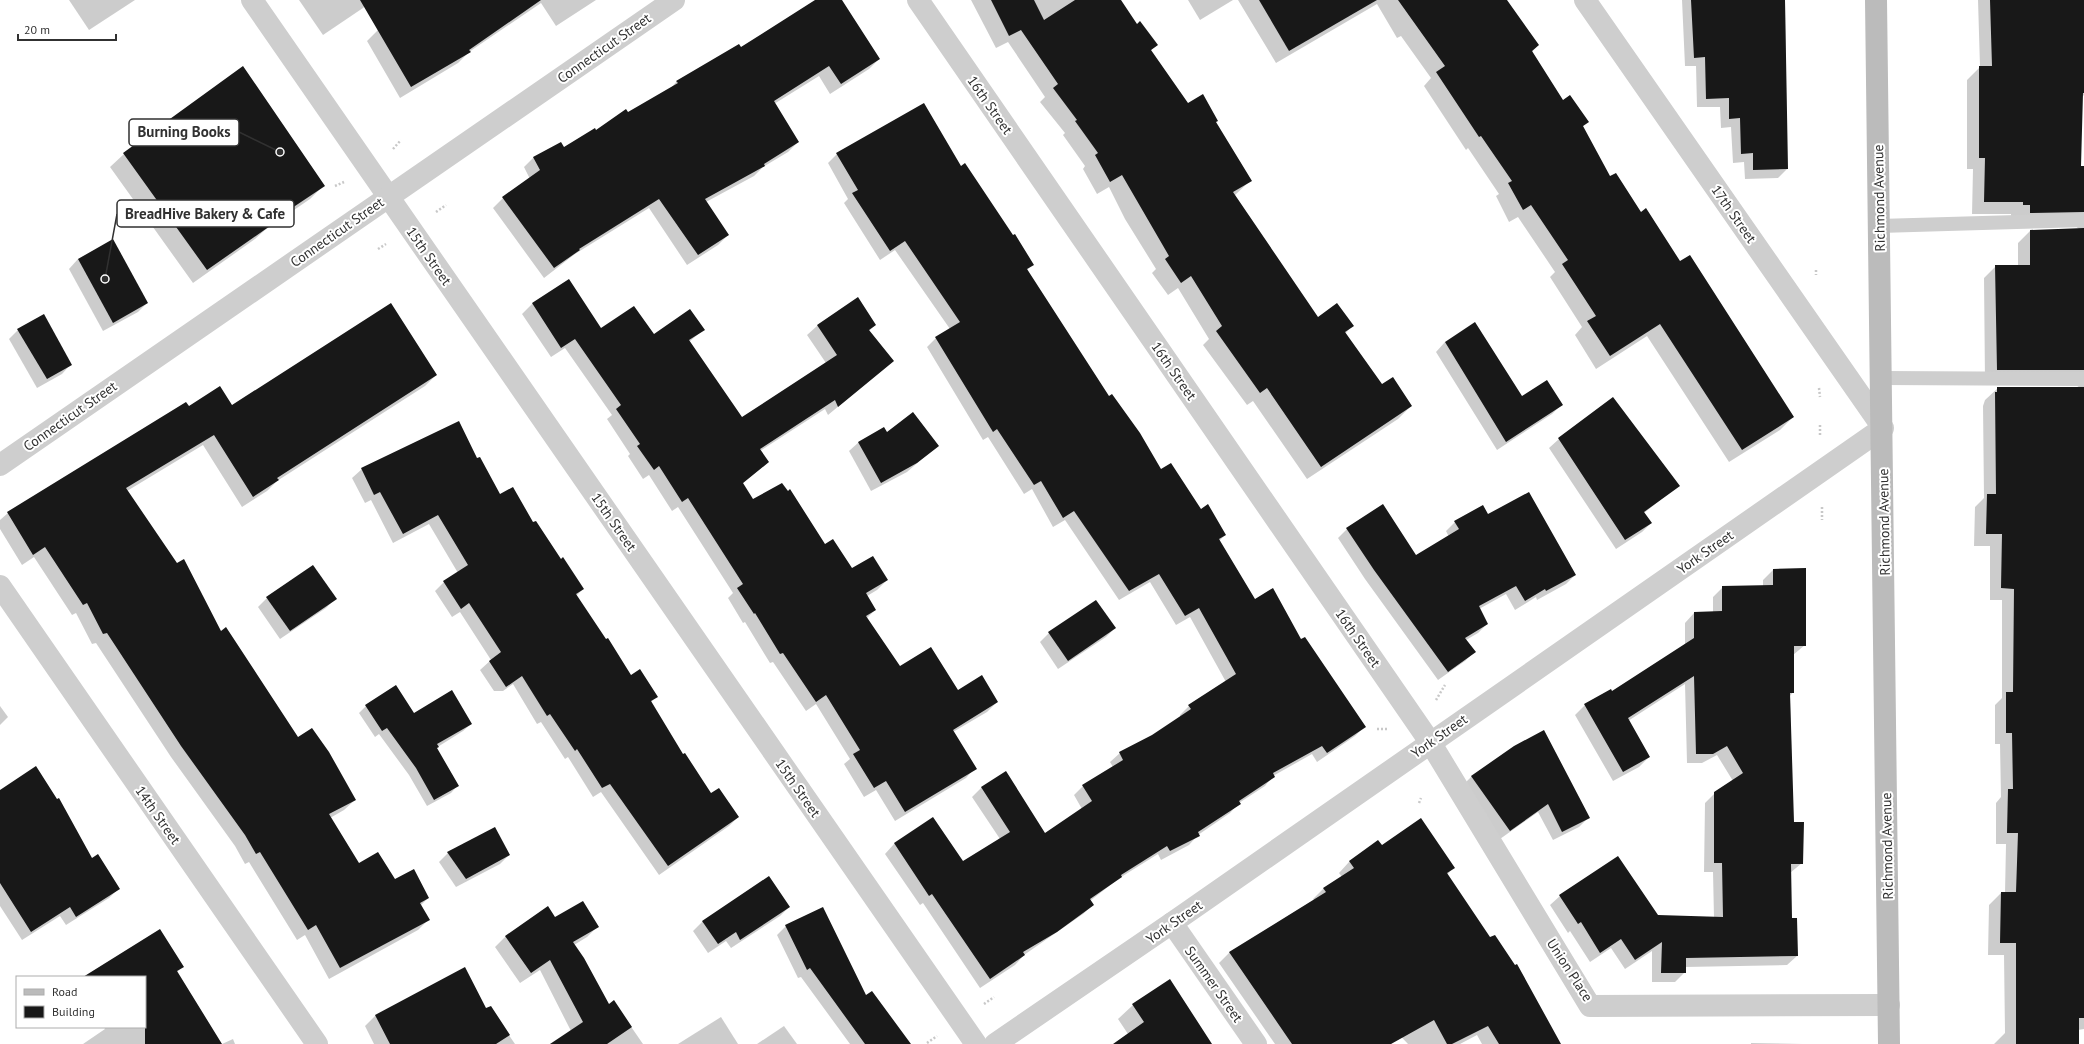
<svg xmlns="http://www.w3.org/2000/svg" width="2084" height="1044" font-family="'PT Sans',sans-serif">
  <rect width="100%" height="100%" fill="#fff"/>
  <g fill="#0003">
    <path d="M69,0H135L89,30Z"/>
    <path d="M299,0H371L363,8L323,35Z"/>
    <path d="M429,0H596L556,26L541,3L469,52L458,63L400,98L367,41L378,30Z"/>
    <path d="M817,0H841L879,59L869,69L830,94L819,76L774,104L798,142L788,152L763,167L754,176L706,202L728,235L718,245L687,265L649,208L575,254L544,278L493,208L503,198L530,179L524,167L534,157L563,149L628,113L671,88L677,81L740,48Z"/>
    <path d="M971,0H1120L1136,25L1157,45L1150,51L1188,104L1215,122L1251,180L1234,196L1317,319L1352,326L1345,334L1382,386L1411,406L1398,419L1307,479L1253,401L1247,405L1203,345L1209,339L1178,288L1168,295L1152,273L1156,269L1125,219L1109,187L1097,194L1083,169L1085,166L1063,135L1065,133L1040,102L1045,97L1008,42L996,48Z"/>
    <path d="M1188,0H1233L1200,20Z"/>
    <path d="M1238,0H1506L1538,45L1532,52L1563,101L1588,122L1582,127L1610,178L1641,213L1680,263L1793,417L1780,430L1729,462L1647,336L1596,369L1575,335L1582,327L1550,277L1555,272L1518,217L1509,222L1496,196L1499,194L1468,148L1466,150L1424,86L1431,78L1401,36L1397,38L1377,4L1276,63Z"/>
    <path d="M1682,0H1785L1787,169L1778,178L1745,179L1744,162L1733,163L1731,127L1721,128L1720,107H1697L1696,66H1685Z"/>
    <path d="M1978,0H2084V95L2081,98L2080,167H2084V1029L2078,1030V1044H1994L2005,1033L2004,955H1988L1989,905L2001,893H2005L2006,844H1996V803L2001,797L2000,744H1995V705L2002,698V600H1990V546H1974L1975,507L1984,498L1983,406L1985,400L1998,388H2080L2072,382H1985L1984,278L1996,266H2018V243L2030,231L2080,230L2072,223L2011,217V214H1972L1973,169H1967V80L1980,67Z"/>
    <path d="M124,154L324,185L310,199L265,230L255,239L193,283L110,167Z"/>
    <path d="M837,154L961,167L1032,265L1027,270L1108,397L1161,471L1225,535L1219,541L1255,600L1301,640L1365,726L1355,736L1317,762L1312,754L1273,776L1265,786L1239,803L1230,813L1198,835L1189,845L1161,860L1158,854L1118,879L1090,901L1093,905L1083,914L1024,955L1015,965L980,988L923,903L920,905L885,854L894,844L933,819L962,863L1000,839L972,797L982,787L1044,834L1082,809L1074,795L1083,786L1113,767L1110,762L1120,753L1152,736L1180,717V715L1189,706L1226,682L1190,617L1176,625L1150,582L1119,600L1065,520L1053,527L1032,489L1024,494L988,437L983,440L927,347L936,338L950,329L895,250L880,260L844,203L848,199L828,163Z"/>
    <path d="M113,240L147,303L138,312L103,331L69,269L78,259Z"/>
    <path d="M568,281L601,330L654,335L703,330L689,342L742,419L826,363L807,335L817,326L858,299L875,325L869,331L893,361L828,415L825,409L760,451L768,462L742,484L753,500L825,546L852,570L887,580L877,590L867,596L875,610L867,618L900,668L957,691L997,702L987,712L953,732L975,768L966,778L895,821L876,790L864,797L844,764L850,759L816,704L806,711L773,662L770,663L745,622L743,623L728,598L733,593L678,507L672,511L649,475L643,479L628,456L630,454L607,419L612,415L565,348L551,357L522,314L532,304Z"/>
    <path d="M18,330L71,364L62,374L37,388L9,339Z"/>
    <path d="M1445,342L1522,398L1561,405L1552,414L1497,450L1436,352Z"/>
    <path d="M436,375L425,386L277,481L267,491L242,507L203,445L127,491L220,632L298,739L355,800L344,810L330,818L359,865L395,880L428,898L421,905L428,920L418,930L329,979L305,935L297,940L249,862L245,864L235,846L171,757L96,643L92,644L76,613L72,615L34,557L22,565L0,529V520L8,513L189,408L232,406Z"/>
    <path d="M886,434L937,446L907,472L871,491L849,451L859,442Z"/>
    <path d="M1559,439L1678,486L1644,513L1651,523L1642,532L1616,549L1549,448Z"/>
    <path d="M477,460L500,496L533,524L583,589L576,596L631,677L657,696L650,703L682,755L711,794L738,817L729,826L659,875L601,792L593,797L568,757L565,759L541,722L537,724L513,684L503,691H494L480,670L491,660L460,612L452,617L435,591L444,582L458,573L429,524L393,543L371,500L365,503L352,478L362,469Z"/>
    <path d="M1482,506L1488,516L1575,575L1566,584L1537,600L1536,597L1515,610L1506,594L1479,609L1487,624L1478,633L1466,640L1474,652L1465,661L1438,680L1365,579L1338,538L1347,529L1416,556L1449,537L1446,531L1455,522Z"/>
    <path d="M1773,570L1805,645L1793,655V692L1790,696L1793,823L1802,863L1790,873L1791,919L1797,956L1787,965L1685,967V972L1675,982H1652V951L1625,969L1611,948L1590,962L1570,931L1568,933L1550,905L1560,896L1658,916L1714,918L1713,872H1704L1705,803L1715,793L1733,781L1717,755L1702,763H1687L1685,684L1628,721L1649,757L1639,767L1613,781L1575,715L1585,705L1612,692L1685,646V623L1694,613H1713V597L1723,587L1763,586V580Z"/>
    <path d="M267,598L335,599L326,608L280,639L258,607Z"/>
    <path d="M1115,628L1106,637L1058,669L1040,642L1049,633Z"/>
    <path d="M0,706L8,717L0,725Z"/>
    <path d="M366,706L471,724L463,731L436,748L458,785L451,793L427,806L409,775L379,734L375,737L359,713Z"/>
    <path d="M1514,747L1588,818L1579,827L1553,840L1538,812L1500,839L1462,786L1471,777Z"/>
    <path d="M0,791L91,860L118,889L109,898L66,925L60,916L22,940L0,906Z"/>
    <path d="M1378,842L1382,846L1453,868L1447,875L1560,1044H1482L1477,1035L1460,1044H1408L1388,1023L1384,1044H1275L1219,963L1229,953L1314,900L1313,899L1324,888L1342,877L1339,873L1349,862Z"/>
    <path d="M448,853L509,855L500,864L456,887L439,862Z"/>
    <path d="M769,877L789,907L780,916L731,948L726,941L708,953L693,931L702,922Z"/>
    <path d="M555,918L597,927L587,937L574,945L608,1005L614,1002L643,1044H552L571,1031L540,970L520,983L495,947L506,936Z"/>
    <path d="M786,926L865,996L897,1044H850L801,977L798,978L777,935Z"/>
    <path d="M182,967L176,973L221,1044H83L105,1029L104,1027H145V977H85Z"/>
    <path d="M465,969L486,1010L490,1007L515,1044H374L365,1026L375,1016Z"/>
    <path d="M1133,1005L1210,1044H1115L1128,1034L1118,1019Z"/>
    <path d="M721,1017L738,1044H678Z"/>
    <path d="M784,1026L797,1044H757Z"/>
    <path d="M233,1039L235,1044H222Z"/>
    <path d="M1751,1043H1803L1751,1044Z"/>
  </g>
  <g fill="#181818">
    <path d="M360,0H541L469,50L471,52L411,87Z"/>
    <path d="M815,0H842L880,59L841,84L829,66L774,101L799,142L764,164L765,166L705,199L729,235L698,255L659,199L579,249L580,250L554,268L502,197L540,170L533,157L561,142L564,147L595,128L596,130L626,109L628,112L678,83L676,81L739,44L741,47Z"/>
    <path d="M991,0H1034L1044,20L1075,0H1121L1137,24L1140,21L1158,45L1151,50L1188,103L1203,94L1218,121L1216,122L1252,181L1233,192L1318,317L1337,303L1354,326L1345,332L1382,384L1393,377L1412,406L1321,467L1267,388L1260,393L1216,331L1222,326L1191,276L1181,283L1165,259L1169,256L1122,175L1110,182L1095,155L1098,153L1075,121L1077,120L1053,88L1058,84L1021,30L1009,36Z"/>
    <path d="M1259,0H1377L1289,51Z"/>
    <path d="M1398,0H1507L1539,45L1532,51L1563,100L1570,95L1589,122L1583,126L1610,176L1616,173L1641,212L1646,208L1680,261L1690,255L1794,417L1742,450L1660,324L1610,356L1587,321L1596,316L1562,264L1568,260L1531,205L1523,210L1508,183L1512,181L1481,136L1479,137L1436,72L1445,66Z"/>
    <path d="M1691,0H1785L1788,169L1753,170V153L1741,154L1740,118L1729,119V98L1706,99L1705,57L1694,58Z"/>
    <path d="M1990,0H2084V93H2083L2081,166H2084V212L2030,213V205H2023V202H1984L1985,158H1979V66H1992Z"/>
    <path d="M243,66L325,186L268,224L270,226L207,270L123,153Z"/>
    <path d="M924,103L961,166L965,163L1013,235L1015,234L1034,265L1027,269L1109,396L1112,394L1140,433L1161,469L1171,463L1201,509L1208,504L1226,535L1219,539L1255,599L1273,588L1301,639L1305,637L1366,727L1327,753L1322,746L1273,773L1275,777L1239,801L1241,804L1198,832L1200,836L1170,851L1167,846L1121,875L1122,877L1090,899L1094,905L1057,932L1023,952L1025,955L990,979L932,894L929,896L894,843L933,817L963,861L1010,832L981,787L1006,771L1045,833L1092,801L1082,785L1123,760L1119,752L1152,735L1191,709L1188,705L1236,674L1199,608L1185,616L1159,574L1129,591L1074,511L1063,518L1041,481L1034,485L997,429L993,432L935,337L960,322L905,241L890,251L852,193L858,190L836,153Z"/>
    <path d="M2084,228V370H1997L1995,265H2030V230Z"/>
    <path d="M113,239L148,303L113,323L78,259Z"/>
    <path d="M569,279L601,328L634,306L654,334L690,309L705,330L689,340L742,417L837,355L817,325L858,297L876,325L869,330L894,361L838,407L835,400L760,449L769,462L743,483L753,499L782,483L788,491L790,489L825,544L833,539L852,568L873,556L888,580L866,593L876,610L866,616L900,666L931,647L958,690L982,675L998,702L953,730L977,769L905,812L886,781L874,788L853,754L860,750L826,695L816,702L783,653L780,654L755,613L754,614L737,588L743,584L688,498L682,502L659,466L654,470L637,446L640,444L616,409L621,405L575,339L561,348L532,303Z"/>
    <path d="M391,303L437,375L277,478L279,480L253,497L214,435L126,488L177,563L184,559L221,631L226,627L298,737L312,728L329,752L356,800L329,814L359,863L378,852L395,879L414,869L429,898L420,903L430,920L340,968L316,925L308,930L260,852L256,854L245,835L181,746L107,633L103,634L87,603L83,605L45,547L33,555L7,512L186,402L189,406L220,386L232,405Z"/>
    <path d="M44,314L72,365L47,379L17,329Z"/>
    <path d="M1475,322L1522,396L1547,380L1563,405L1506,442L1445,342Z"/>
    <path d="M1997,387H2084V1018H2079V1044H2016V943H2000L2001,892H2016L2018,833H2007L2008,789H2013L2012,733H2006V692H2013L2014,589L2001,588L2002,534H1986L1987,494H1996L1995,392H1997Z"/>
    <path d="M1613,397L1680,486L1644,512L1652,523L1625,540L1558,438Z"/>
    <path d="M913,412L939,446L917,463L881,483L858,442L884,427L887,432Z"/>
    <path d="M459,421L477,458L480,457L500,494L513,487L533,522L536,521L561,559L563,557L584,589L576,594L606,639L608,638L631,675L640,669L658,697L651,701L683,754L685,753L711,793L719,788L739,817L668,866L610,784L602,788L577,749L575,751L550,714L547,716L522,676L506,687L489,661L501,652L469,603L461,609L443,581L468,565L438,515L403,534L380,492L374,495L361,468Z"/>
    <path d="M1529,492L1576,575L1546,591L1545,589L1525,601L1516,586L1479,606L1488,624L1465,638L1476,652L1448,672L1374,570L1346,528L1383,504L1416,555L1459,529L1454,521L1483,505L1488,514Z"/>
    <path d="M313,565L337,599L290,631L266,597Z"/>
    <path d="M1806,568V646H1794V693H1790L1794,822H1804L1803,864H1791L1792,918H1797L1798,956L1686,958V973H1661L1662,942L1635,960L1621,939L1600,953L1581,922L1578,924L1559,895L1618,856L1658,915L1723,917L1722,863H1714V792L1743,773L1727,746L1713,754H1696L1694,676L1628,718L1650,757L1623,772L1584,704L1611,689L1612,691L1694,638V612L1722,611V586L1773,585V569Z"/>
    <path d="M1096,600L1116,628L1068,661L1048,632Z"/>
    <path d="M396,685L414,713L452,690L472,724L437,744L439,747L437,748L459,786L434,800L416,768L387,728L382,731L365,705Z"/>
    <path d="M1544,730L1590,818L1562,832L1548,804L1510,831L1471,776L1514,746Z"/>
    <path d="M36,766L57,799L59,798L92,858L98,854L120,889L76,917L70,907L31,932L0,883V790Z"/>
    <path d="M1421,818L1455,868L1447,873L1490,937L1495,935L1515,965L1517,964L1561,1044H1499L1488,1026L1452,1044H1447L1434,1020L1391,1044H1292L1229,952L1326,892L1323,888L1354,868L1349,861L1378,840L1382,845Z"/>
    <path d="M495,827L510,855L466,879L447,852Z"/>
    <path d="M769,876L790,907L740,940L736,932L718,944L702,921Z"/>
    <path d="M583,901L599,927L573,942L584,958L609,1004L614,1000L632,1027L607,1044H550L583,1022L550,960L531,973L505,936L548,906L555,917Z"/>
    <path d="M823,907L866,995L872,991L911,1044H865L810,968L807,970L785,925Z"/>
    <path d="M160,929L184,967L177,971L222,1044H145V977H83Z"/>
    <path d="M465,967L486,1008L491,1006L510,1035L496,1044H390L375,1015Z"/>
    <path d="M1170,979L1212,1044H1113L1144,1022L1132,1004Z"/>
  </g>
  <g fill="none" stroke-linecap="round" stroke-linejoin="round">
    <g stroke="#c8c8c8" stroke-width="2.5" stroke-dasharray="2 2" stroke-linecap="butt">
      <path d="M393,149L401,140"/>
      <path d="M335,186L344,182"/>
      <path d="M436,212L446,205"/>
      <path d="M378,249L386,244"/>
      <path d="M1816,270V275"/>
      <path d="M1819,388L1820,397"/>
      <path d="M1820,425V437"/>
      <path d="M1822,507V520"/>
      <path d="M1436,700L1445,685"/>
      <path d="M1377,729H1387"/>
      <path d="M1419,803L1421,798"/>
      <path d="M984,1004L994,997"/>
      <path d="M927,1043L937,1036"/>
    </g>
    <g stroke="#cecece" stroke-width="14">
      <path d="M1879,226L2084,220"/>
      <path d="M1882,378L2084,379"/>
    </g>
    <g stroke="#cecece" stroke-width="22">
      <path d="M252,0L976,1044"/>
      <path d="M918,0L1430,742L1590,1006L1889,1005"/>
      <path d="M0,465L674,0"/>
      <path d="M0,586L317,1044"/>
      <path d="M1172,923L1256,1044"/>
      <path d="M995,1044L1172,923L1883,428L1585,0"/>
    </g>
    <path stroke="#bbb" stroke-width="22" d="M1876,0L1889,1044"/>
  </g>
  <g text-anchor="middle" stroke-width="4" stroke-linejoin="round" paint-order="stroke">
    <g font-size="14" fill="#313131" stroke="#fff">
      <text transform="translate(604 48) rotate(-35)" y="5">Connecticut Street</text>
      <text transform="translate(990 105) rotate(55)" y="5">16th Street</text>
      <text transform="translate(1879 198) rotate(-91)" y="5">Richmond Avenue</text>
      <text transform="translate(1734 214) rotate(55)" y="5">17th Street</text>
      <text transform="translate(337 232) rotate(-35)" y="5">Connecticut Street</text>
      <text transform="translate(429 256) rotate(55)" y="5">15th Street</text>
      <text transform="translate(1174 371) rotate(55)" y="5">16th Street</text>
      <text transform="translate(70 416) rotate(-35)" y="5">Connecticut Street</text>
      <text transform="translate(614 522) rotate(55)" y="5">15th Street</text>
      <text transform="translate(1884 522) rotate(-91)" y="5">Richmond Avenue</text>
      <text transform="translate(1705 552) rotate(-35)" y="5">York Street</text>
      <text transform="translate(1358 638) rotate(55)" y="5">16th Street</text>
      <text transform="translate(1439 736) rotate(-35)" y="5">York Street</text>
      <text transform="translate(798 788) rotate(55)" y="5">15th Street</text>
      <text transform="translate(158 815) rotate(55)" y="5">14th Street</text>
      <text transform="translate(1887 846) rotate(-91)" y="5">Richmond Avenue</text>
      <text transform="translate(1174 922) rotate(-35)" y="5">York Street</text>
      <text transform="translate(1570 970) rotate(57)" y="5">Union Place</text>
      <text transform="translate(1214 984) rotate(55)" y="5">Summer Street</text>
    </g>
  </g>
  <path fill="none" stroke="#313131" stroke-width="1.5" d="M280 152L239 132M105 279L117 214"/>
  <g fill="#313131" stroke="#fff" stroke-width="1.5">
    <circle cx="280" cy="152" r="4"/>
    <circle cx="105" cy="279" r="4"/>
  </g>
  <g fill="#fff" stroke="#313131" stroke-width="1.5">
    <rect x="129" y="119" width="110" height="27" rx="4"/>
    <rect x="117" y="200" width="177" height="27" rx="4"/>
  </g>
  <g font-size="15" text-anchor="middle" font-weight="bold" fill="#313131">
    <text x="184" y="137">Burning Books</text>
    <text x="205" y="219">BreadHive Bakery &amp; Cafe</text>
  </g>
  <rect x="16" y="976" width="130" height="52" fill="#ffffff" stroke="#adadad"/>
  <rect x="24" y="989" width="20" height="6" fill="#bbbbbb" stroke="#adadad"/>
  <text x="52" y="996" font-size="12" fill="#313131">Road</text>
  <rect x="24" y="1006" width="20" height="12" fill="#181818" stroke="#adadad"/>
  <text x="52" y="1016" font-size="12" fill="#313131">Building</text>
  <path d="M18 34v6h98v-6" fill="none" stroke="#313131" stroke-width="2"/>
  <text x="24" y="34" font-size="12" fill="#313131" stroke="#ffffff" stroke-width="3" paint-order="stroke">20 m</text>
</svg>
